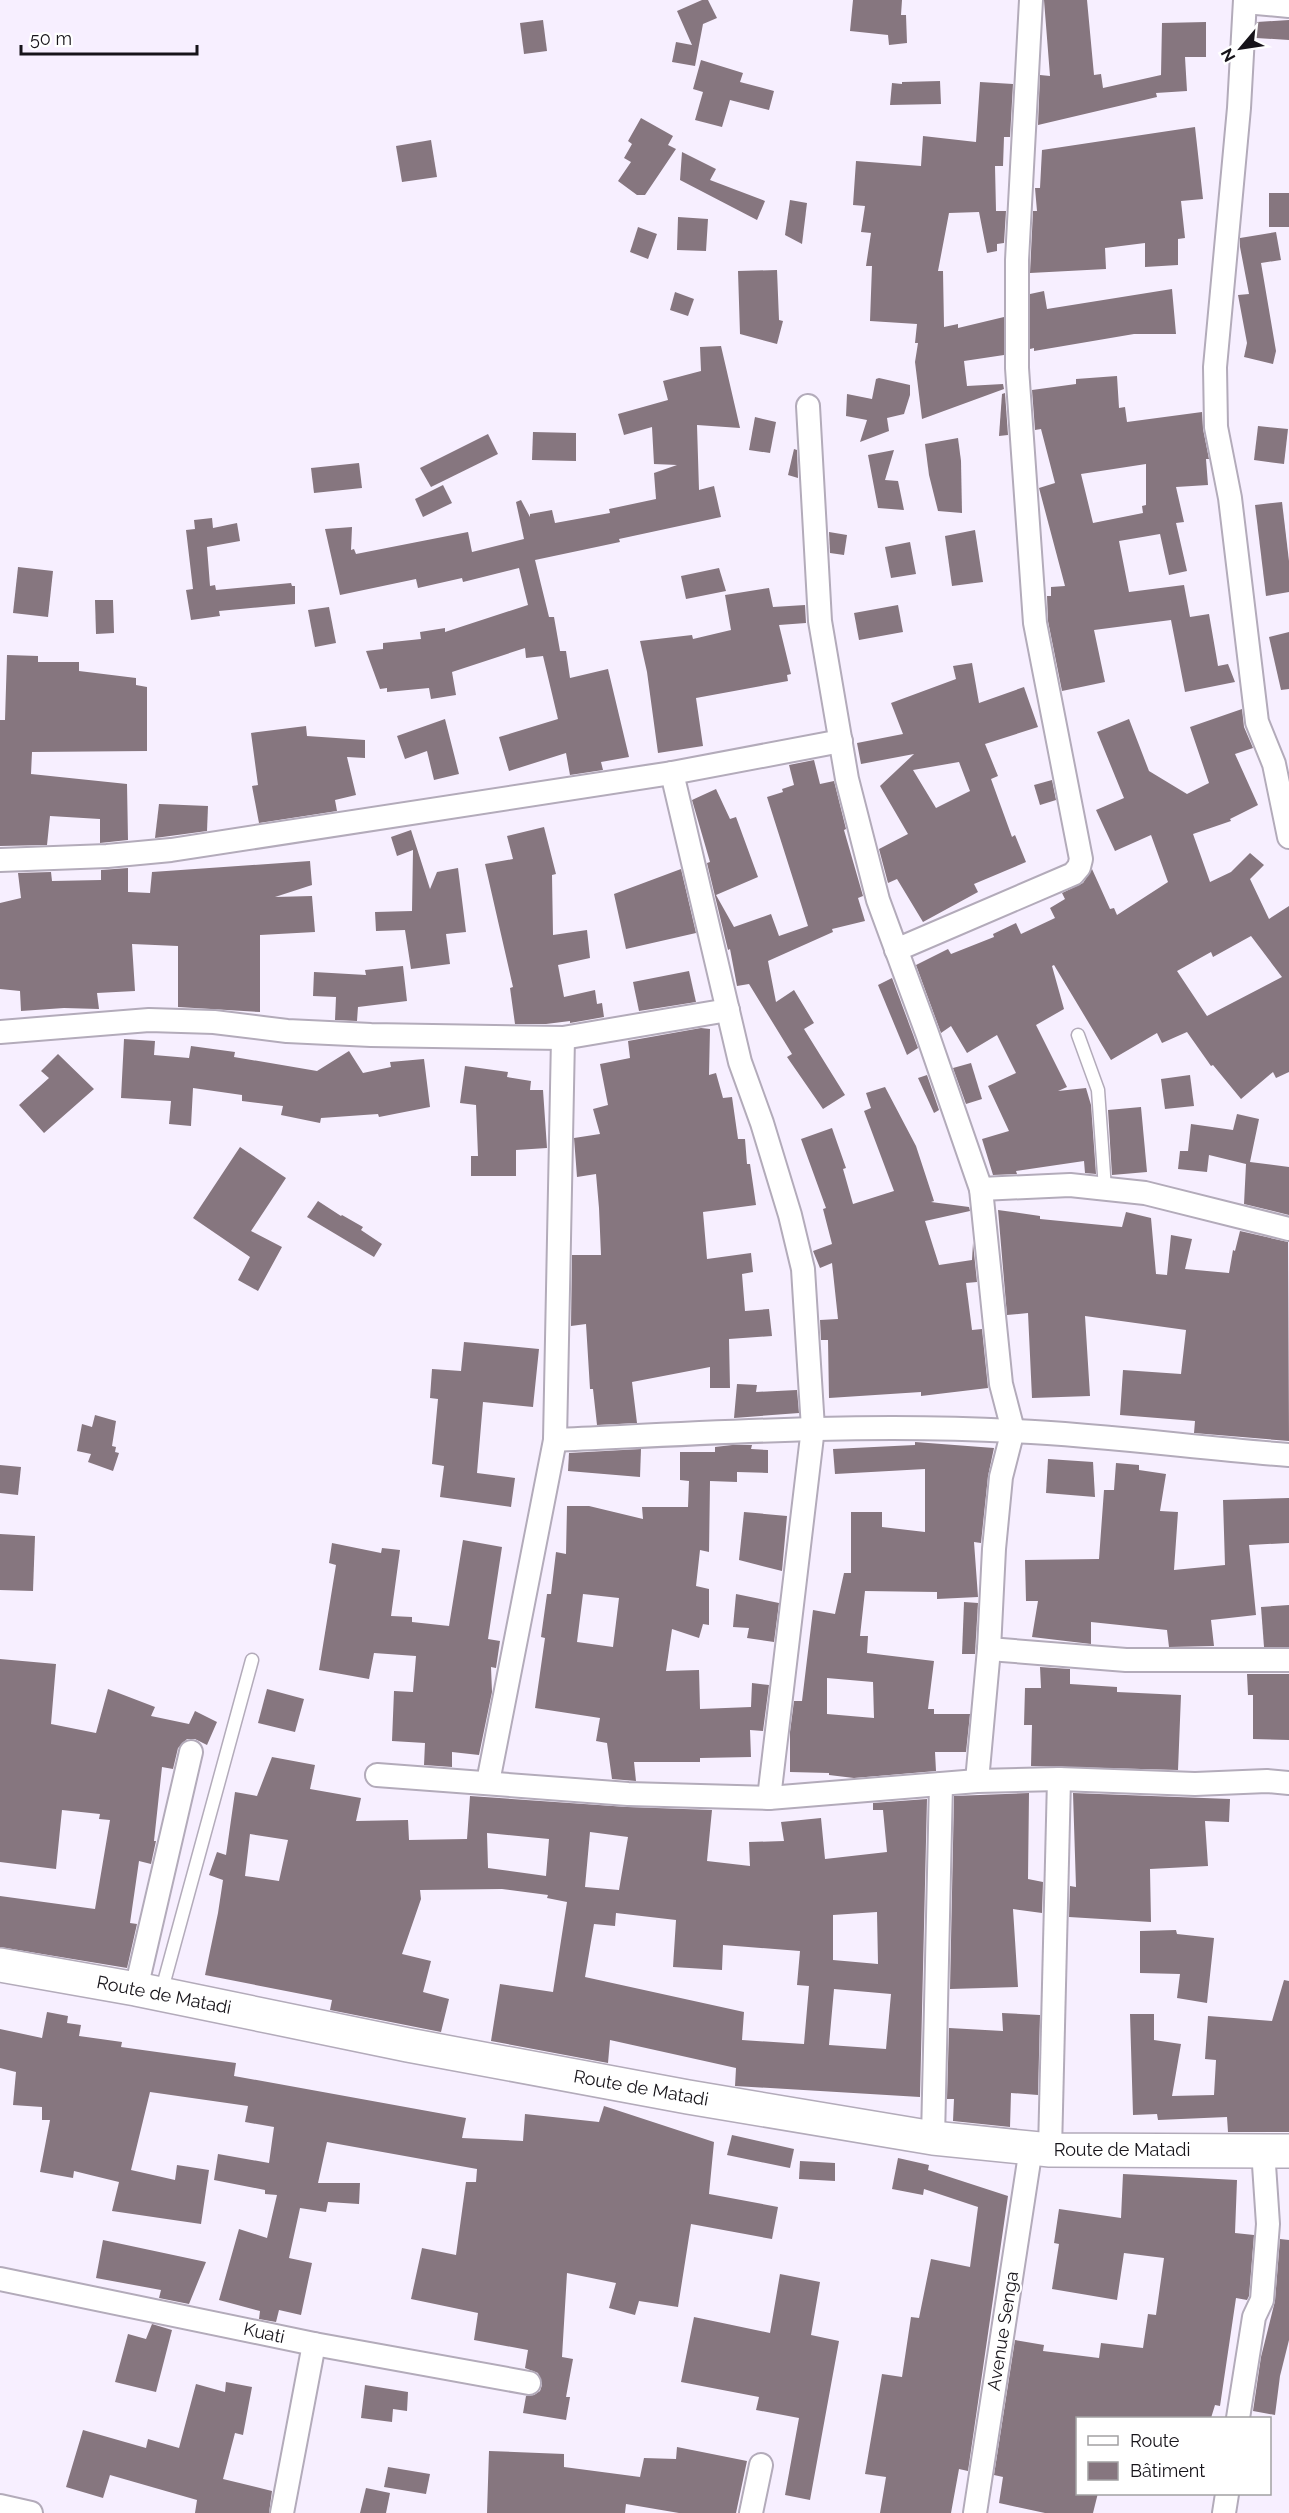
<svg xmlns="http://www.w3.org/2000/svg" width="1289" height="2513" font-family="Raleway,sans-serif">
  <rect width="100%" height="100%" fill="#f7efff"/>
  <g fill="#86767f" fill-rule="evenodd">
    <path d="M702,0H708L717,18L703,24L695,66L672,62L676,42L692,45L677,11Z"/>
    <path d="M853,0H902L901,15H906L907,43L889,45L888,35L850,31Z"/>
    <path d="M1044,0H1087L1094,75L1101,74L1103,88L1161,75L1162,23L1206,22V57H1185L1187,91L1156,93L1157,97L1038,125L1040,75L1050,76Z"/>
    <path d="M543,20L547,51L524,54L520,23Z"/>
    <path d="M1289,20V40L1256,38L1257,22Z"/>
    <path d="M701,60L743,73L740,82L774,91L769,110L730,100L722,127L695,120L703,92L693,89Z"/>
    <path d="M940,81L941,104L890,105L892,83L902,84V82Z"/>
    <path d="M980,82L1013,84L1010,137H1004L1003,166H995L996,211H1006L1004,243L997,244V251L987,253L979,212L949,213L938,271H943L944,327L958,324V328L1004,317V355L964,361L967,386L1003,384L1004,389L922,419L915,362L918,343H915L917,324L870,321L872,266H866L871,233L861,232L865,206L853,205L856,161L921,166L923,136L976,142Z"/>
    <path d="M641,118L673,136L668,145L676,149L645,195H637L618,181L631,162L624,158L632,144L628,141Z"/>
    <path d="M1195,127L1203,199L1181,201L1185,238L1178,239V265L1145,267V243L1105,248L1106,269L1030,273L1033,211H1037L1035,188H1040L1042,150Z"/>
    <path d="M431,140L437,177L402,182L396,146Z"/>
    <path d="M682,152L716,169L710,180L765,201L757,220L680,180Z"/>
    <rect x="1269" y="193" width="20" height="34"/>
    <path d="M790,200L807,203L802,244L785,235Z"/>
    <path d="M678,217L708,219L706,251L677,250Z"/>
    <path d="M638,227L657,234L648,259L630,252Z"/>
    <path d="M1276,232L1281,260L1261,263L1276,351L1273,364L1244,357L1247,343L1238,295L1249,294L1240,247V238Z"/>
    <path d="M777,270L779,320L783,321L777,344L740,334L738,271Z"/>
    <path d="M1172,289L1176,334H1134L1034,351V348L1030,349V294L1044,291L1047,309Z"/>
    <path d="M675,292L694,299L688,316L670,310Z"/>
    <path d="M721,346L740,428L697,425L699,490L714,486L721,517L619,539L620,542L535,560L549,617H554L560,651H566L570,678L608,669L629,757L601,762L603,770L570,775L566,753L509,771L499,737L558,719L543,656L526,658L525,648L452,672L456,695L431,699L429,688L387,692V688L380,689L366,651L383,649V643L421,639L420,632L445,628V632L528,605L519,568L463,582L462,578L418,588L416,579L340,595L325,529L352,527L351,550L354,549L356,554L468,532L472,552L524,539L516,502L521,500L530,517V514L552,510L555,523L610,513L609,509L656,499L654,473L677,465L654,464L652,427L624,435L618,414L668,400L663,381L701,371L700,347Z"/>
    <path d="M1117,376L1119,408L1125,407L1127,422L1202,412L1203,429L1209,459H1206L1208,485L1176,487L1184,522L1176,523L1187,571L1169,575L1160,534L1119,541L1129,592L1184,585L1190,617L1209,614L1218,666L1228,664L1235,682L1185,692L1171,620L1094,630L1105,682L1062,691L1048,621L1047,596H1051V587L1065,586L1039,488L1055,483L1041,429L1035,430L1032,390L1076,384V379ZM1146,464V505L1142,506L1143,513L1093,523L1081,474Z"/>
    <path d="M879,378L910,385V395L904,414L887,418L889,431L860,442L867,420L846,416L847,394L872,399L876,379Z"/>
    <path d="M1005,393L1008,435L999,436L1002,394Z"/>
    <path d="M755,417L776,422L770,453L749,450Z"/>
    <path d="M1258,426L1288,429L1284,464L1254,460Z"/>
    <path d="M533,432L576,433V461L532,460Z"/>
    <path d="M488,434L498,454L431,487L420,468Z"/>
    <path d="M958,438L961,461L962,513L938,511L929,475L925,444Z"/>
    <path d="M794,449L797,450L798,478L788,475Z"/>
    <path d="M894,450L885,480L898,481L904,510L878,508L868,455Z"/>
    <path d="M359,463L362,488L314,493L311,468Z"/>
    <path d="M443,485L452,503L423,517L415,499Z"/>
    <path d="M1282,502L1289,561V592L1266,596L1255,505Z"/>
    <path d="M212,518L213,528L237,523L240,541L207,547L210,586L215,585L216,590L291,583L292,586H295V604L219,611L220,616L191,620L186,590L193,589L186,530L195,529L194,520Z"/>
    <path d="M975,530L983,582L952,586L945,536Z"/>
    <path d="M829,532L847,535L844,555L830,553Z"/>
    <path d="M910,542L916,574L891,578L885,547Z"/>
    <path d="M18,567L53,571L48,617L13,613Z"/>
    <path d="M719,568L726,591L686,599L681,576Z"/>
    <path d="M769,588L773,607L805,605L806,623L779,625L791,674L787,675L788,681L696,698L703,746L658,753L647,672L640,641L692,635L693,639L731,630L725,595Z"/>
    <path d="M95,600H113L114,633L96,634Z"/>
    <path d="M898,605L903,632L859,640L854,613Z"/>
    <path d="M329,607L336,643L315,647L308,610Z"/>
    <path d="M1289,632V689L1281,690L1269,637Z"/>
    <path d="M7,655L38,656V662H79V671L136,678V685L147,687V751L32,752L31,774L127,784L128,840L100,843V819L50,816L47,845L0,846V720H5Z"/>
    <path d="M972,663L979,703L1024,687L1038,727L985,744L998,776L991,779L1012,837L1015,835L1026,862L974,884L978,892L923,922L897,879L888,883L879,849L908,834L880,786L914,754L861,764L857,743L903,734L891,703L956,679L953,666ZM959,762L970,791L936,808L913,770Z"/>
    <path d="M1242,709L1244,727L1253,748L1235,754L1258,805L1230,819L1231,821L1193,834L1210,882L1231,872L1250,853L1264,865L1250,879L1269,919L1289,906V1072L1276,1078L1273,1072L1241,1099L1213,1065L1211,1066L1187,1032L1162,1043L1157,1033L1111,1060L1054,965L1052,966L1064,1009L1036,1025L1067,1087L1058,1091L1086,1088L1091,1105L1096,1174L1085,1173L1084,1161L1016,1171L1017,1174L993,1175L982,1139L1009,1131L988,1086L1016,1073L997,1035L967,1053L951,1026L941,1033L916,965L948,949L951,954L994,937L993,934L1016,923L1021,934L1055,918L1050,908L1065,899L1062,893L1083,883L1092,869L1110,909L1114,908L1117,915L1168,882L1151,835L1115,851L1096,810L1124,798L1097,732L1129,719L1149,771L1187,794L1209,783L1190,727ZM1251,936L1282,977L1207,1016L1177,971L1211,952L1213,957Z"/>
    <path d="M445,719L459,774L434,780L427,751L405,759L397,736Z"/>
    <path d="M306,726L307,736L365,740V758L347,757L356,795L335,800L337,811L259,823L252,786L258,785L251,733Z"/>
    <path d="M814,760L820,784L834,781L846,829L844,830L863,896L858,898L865,921L832,929L833,932L768,961L776,1002L794,990L814,1023L804,1029L845,1095L823,1109L787,1057L792,1054L749,984L737,986L730,949L728,950L707,863L710,862L692,800L716,789L730,819L736,817L758,877L716,895L734,927L771,914L779,936L808,926L767,797L783,792L782,789L794,785L789,765Z"/>
    <path d="M1052,780L1056,800L1040,805L1034,785Z"/>
    <path d="M159,804L208,806L207,831L155,838Z"/>
    <path d="M544,827L556,874L552,875L553,935L587,930L590,958L558,965L564,997L595,990L597,1004L602,1003L604,1017L570,1023V1021L546,1024H515L510,988L513,987L485,864L513,859L507,836Z"/>
    <path d="M411,830L430,889L437,872L458,868L466,932L446,934L450,964L411,969L405,930L376,931L375,912L412,911L413,850L397,856L391,837Z"/>
    <path d="M310,861L312,885L275,897L312,896L315,932L260,935V1012L178,1007V946L132,944L135,991L97,993L99,1009L64,1008L21,1011L20,991L0,989V903L21,898L18,873L51,872L52,881L101,880V870L128,868V892L150,893L152,872Z"/>
    <path d="M681,869L696,933L626,949L614,894Z"/>
    <path d="M403,966L407,1001L358,1007L357,1021L335,1020L336,997L313,996L314,972L366,975L365,970Z"/>
    <path d="M689,971L696,1002L639,1011L633,982Z"/>
    <path d="M892,978L918,1048L907,1055L878,985Z"/>
    <path d="M701,1028L710,1029L709,1075L716,1073L723,1098L732,1097L738,1139H745L747,1164H750L756,1205L703,1212L707,1259L751,1253L753,1272L742,1274L745,1311L769,1309L772,1336L729,1339L730,1388H710V1367L632,1382L637,1423L597,1425L593,1389H590L586,1324L571,1326L572,1255H601L599,1208L596,1174L577,1177L574,1138L600,1134L593,1109L608,1105L600,1064L630,1058L628,1041Z"/>
    <path d="M124,1039L155,1041L154,1055L189,1058L191,1046L235,1052L234,1057L317,1071L349,1051L363,1073L391,1067L390,1062L424,1059L430,1107L379,1117L378,1114L321,1118L320,1123L281,1115L283,1106L242,1101V1095L193,1088L191,1126L169,1124L171,1101L121,1098Z"/>
    <path d="M58,1054L94,1089L44,1133L19,1105L49,1078L41,1071Z"/>
    <path d="M971,1063L982,1099L966,1104L953,1068Z"/>
    <path d="M465,1066L508,1072L507,1077L531,1081L530,1090H543L547,1148L516,1150V1176H471V1156H478L476,1105L460,1103Z"/>
    <path d="M927,1075L939,1110L934,1113L918,1078Z"/>
    <path d="M1190,1075L1194,1106L1165,1109L1161,1079Z"/>
    <path d="M885,1087L916,1146L934,1201L931,1202L969,1207L970,1211L925,1221L939,1265L972,1260L973,1243L977,1282L966,1283L972,1330L982,1329L988,1388L921,1396V1392L829,1398L828,1340H821L820,1320L838,1319L832,1263L820,1268L813,1251L832,1244L823,1209L826,1208L801,1139L832,1128L846,1168L843,1169L853,1204L894,1191L864,1111L871,1108L866,1093Z"/>
    <path d="M1141,1107L1147,1172L1112,1175L1108,1110Z"/>
    <path d="M1237,1114L1259,1119L1250,1162L1289,1167V1215L1244,1204L1246,1164L1209,1155L1207,1172L1178,1169L1180,1151H1188L1191,1124L1233,1130Z"/>
    <path d="M240,1147L286,1178L251,1231L282,1247L258,1291L238,1280L250,1257L193,1218Z"/>
    <path d="M318,1201L341,1216L342,1215L363,1227L361,1230L382,1244L374,1257L307,1217Z"/>
    <path d="M998,1210L1040,1216V1219L1122,1227L1126,1212L1151,1218L1156,1274L1167,1275L1171,1235L1192,1239L1185,1269L1229,1273L1233,1250L1235,1251L1240,1231L1288,1242L1289,1441L1194,1433L1195,1421L1120,1415L1123,1370L1181,1374L1186,1330L1085,1316L1090,1396L1032,1398L1028,1313L1007,1315Z"/>
    <path d="M464,1342L539,1349L533,1407L483,1402L477,1473L515,1478L511,1507L440,1497L444,1466L432,1464L438,1399L430,1398L432,1369L461,1371Z"/>
    <path d="M737,1384L757,1385L756,1392L797,1390L799,1413L734,1418Z"/>
    <path d="M95,1415L116,1421L112,1446L116,1447L115,1452L119,1453L113,1471L88,1462L91,1454L77,1451L82,1424L92,1427Z"/>
    <path d="M915,1442L994,1448L988,1476L981,1543L974,1542L978,1597L937,1599V1592L865,1591L860,1636H868L867,1653L934,1661L928,1709H934V1714H970L966,1752H935L936,1771L854,1778L829,1775V1773L790,1772V1732L794,1701H802L813,1610L835,1614L844,1573H851V1512H882V1527L925,1532V1469L835,1474L833,1449L915,1445ZM827,1678L873,1682L874,1718L827,1714Z"/>
    <path d="M732,1445H752L751,1449L768,1450V1473L737,1472V1482L710,1481L709,1552L700,1550L696,1586L709,1589V1625L703,1624L699,1638L672,1629L666,1671L699,1670L700,1709L751,1707L752,1683L769,1685L763,1731L750,1730L751,1757L700,1758V1762H634L636,1781L612,1779L607,1743L596,1741L600,1718L535,1708L545,1638L541,1637L547,1594H551L556,1552L566,1554L567,1506H589L643,1519L642,1507H688L689,1481L680,1480V1452H715V1447ZM583,1594L619,1598L613,1647L577,1642Z"/>
    <path d="M641,1449L640,1477L568,1471L569,1453Z"/>
    <path d="M1048,1459L1093,1462L1095,1497L1046,1493Z"/>
    <path d="M1116,1463L1139,1465V1470L1166,1474L1160,1511L1178,1512L1174,1570L1225,1565L1223,1500L1289,1498V1543L1249,1545L1256,1615L1211,1620L1214,1646L1169,1647L1167,1630L1091,1622V1644L1032,1637L1038,1601H1026L1025,1560L1099,1559L1104,1490H1114Z"/>
    <path d="M0,1465L21,1467L18,1495L0,1493Z"/>
    <path d="M744,1512L787,1516L782,1571L739,1560Z"/>
    <path d="M0,1534L35,1536L33,1591L0,1590Z"/>
    <path d="M463,1540L502,1547L488,1639L500,1641L496,1668L491,1667L492,1692L479,1755L452,1752V1767L424,1765L425,1743L392,1741L394,1691L413,1692L416,1656L374,1653L369,1679L319,1670L336,1565L329,1563L332,1543L381,1553L382,1548L400,1550L391,1616L412,1617V1622L449,1626Z"/>
    <path d="M736,1594L779,1603L774,1642L747,1638L749,1628L733,1627Z"/>
    <path d="M964,1602L978,1603L975,1654H962Z"/>
    <path d="M1289,1605V1647H1264L1261,1607Z"/>
    <path d="M0,1659L56,1664L51,1724L96,1733L108,1689L155,1707L151,1716L189,1724L195,1711L217,1722L207,1745L195,1739H187L178,1748L173,1769L162,1767L154,1841H156L151,1864L139,1861L130,1923L137,1924L127,1968L0,1947V1896L95,1909L110,1820L99,1819L100,1814L62,1810L56,1869L0,1862Z"/>
    <path d="M1040,1667L1070,1669V1684L1117,1687V1692L1181,1695L1178,1770L1031,1766L1032,1725H1024L1025,1688H1041Z"/>
    <path d="M1247,1674H1289V1740L1253,1739V1695H1248Z"/>
    <path d="M267,1689L304,1699L295,1732L258,1723Z"/>
    <path d="M272,1757L315,1765L310,1789L361,1798L356,1821L408,1820L409,1840L467,1839L470,1796L627,1807L712,1810L707,1861L750,1866L749,1842L784,1841L781,1822L821,1818L825,1859L887,1852L883,1810H873V1803L927,1799L920,2097L735,2086L736,2068L610,2040L608,2063L491,2041L500,1984L553,1992L567,1902L547,1898L548,1895L502,1889L420,1890L421,1899L402,1954L431,1961L423,1992L449,1999L441,2032L330,2010L332,2000L205,1975L218,1913L223,1880L209,1875L217,1852L226,1855L235,1792L257,1796ZM590,1832L628,1837L619,1890L585,1887ZM487,1833L549,1839L546,1876L488,1868ZM250,1834L288,1840L279,1881L245,1876ZM877,1912L878,1964L833,1960V1915ZM616,1913L676,1920L673,1967L722,1970L723,1945L800,1951L797,1985L809,1986L804,2044L742,2040L744,2012L585,1977L594,1924L615,1926ZM834,1989L891,1994L886,2049L829,2045Z"/>
    <path d="M1029,1793L1028,1879L1043,1882L1042,1913L1013,1909L1018,1987L950,1989L954,1796Z"/>
    <path d="M1073,1793L1230,1799L1229,1822L1205,1821L1208,1866L1150,1869L1151,1922L1069,1917L1070,1886L1076,1887Z"/>
    <path d="M1176,1930L1177,1934L1214,1938L1207,2003L1177,1998L1180,1974L1140,1973V1931Z"/>
    <path d="M1284,1980L1289,1981V2132H1228L1227,2117L1158,2120L1157,2114L1133,2115L1130,2014H1154V2040L1181,2044L1172,2096L1214,2095L1216,2060L1205,2059L1208,2016L1272,2021Z"/>
    <path d="M47,2012L68,2016L67,2023L81,2025L79,2036L122,2042L121,2047L236,2063L234,2076L466,2118L462,2138L523,2141L525,2114L599,2122L604,2106L714,2142L709,2194L778,2207L772,2239L691,2224L678,2307L639,2301L635,2315L609,2308L616,2283L567,2273L562,2357L573,2359L566,2397H570L566,2420L523,2413L526,2396L534,2395L540,2391L542,2385L538,2373L525,2368L528,2350L474,2340L478,2313L411,2299L422,2248L456,2255L466,2182H476L477,2169L327,2142L318,2183H360L359,2204L328,2202L326,2212L300,2208L289,2258L312,2263L301,2315L279,2310L276,2322L259,2319L260,2311L219,2300L239,2229L267,2238L277,2195L265,2194V2190L214,2180L218,2154L269,2163L274,2127L245,2122L248,2106L150,2092L131,2170L175,2180L177,2165L209,2170L201,2224L112,2211L119,2182L74,2171L73,2178L40,2172L50,2120H42V2107L13,2105L16,2072L0,2068V2029L42,2038Z"/>
    <path d="M1002,2013L1040,2015L1038,2095L1011,2093L1010,2127L953,2121L954,2099H947L949,2028L1003,2031Z"/>
    <path d="M732,2135L794,2149L790,2168L727,2155Z"/>
    <path d="M898,2158L929,2165L928,2170L1008,2196L968,2471L959,2469L951,2513H880L886,2477L865,2474L882,2374L902,2377L911,2317L919,2318L931,2259L970,2267L978,2207L924,2189L923,2195L892,2189Z"/>
    <path d="M800,2161L835,2163V2181L799,2179Z"/>
    <path d="M1123,2174L1237,2180L1235,2233L1254,2235L1249,2296L1247,2300L1236,2298L1220,2406L1215,2405L1211,2418H1077V2493H1098L1093,2513H1045L999,2503L1003,2477L994,2475L1015,2340L1044,2345L1043,2351L1099,2358L1101,2343L1143,2348L1148,2314L1156,2315L1164,2258L1124,2253L1117,2300L1052,2289L1059,2244L1054,2243L1059,2209L1121,2218Z"/>
    <path d="M1280,2239L1289,2240V2340L1280,2376L1275,2415L1253,2411L1261,2357L1275,2301Z"/>
    <path d="M103,2240L206,2262L189,2304L159,2298L161,2290L96,2278Z"/>
    <path d="M780,2274L820,2282L811,2335L839,2341L810,2500L785,2495L799,2418L756,2410L759,2397L681,2382L694,2317L770,2333Z"/>
    <path d="M152,2324L172,2330L156,2392L115,2382L128,2334L146,2339Z"/>
    <path d="M226,2382L252,2387L243,2435L235,2433L223,2479L272,2491L269,2513H195L197,2500L110,2475L103,2498L66,2487L83,2430L146,2448L148,2439L179,2448L196,2384L225,2392Z"/>
    <path d="M365,2385L408,2392L407,2411L393,2409L392,2422L361,2418Z"/>
    <path d="M677,2447L747,2461L736,2513H679L626,2504L625,2513H487L489,2451L564,2454V2467L640,2477L644,2458L676,2459Z"/>
    <path d="M388,2467L430,2474L426,2494L384,2487Z"/>
    <path d="M366,2488L390,2493L386,2513H360Z"/>
  </g>
  <g fill="none" stroke-linecap="round" stroke-linejoin="round">
    <defs>
      <g id="lane">
        <path d="M1078,1035L1098,1090L1105,1189"/>
        <path d="M161,1993L252,1660"/>
      </g>
      <g id="street">
        <path d="M1245,0L1239,108L1215,367L1216,427L1230,498L1257,722L1274,764L1289,837"/>
        <path d="M1245,2L1289,6"/>
        <path d="M808,406L820,621L847,779L878,900L927,1033L981,1189L1001,1384L1013,1430L1001,1477L994,1549L989,1649L977,1781"/>
        <path d="M672,773L740,1062L762,1123L790,1215L803,1269L813,1428L769,1798"/>
        <path d="M0,860L107,856L171,850L672,773L841,741"/>
        <path d="M896,950L1073,874L1079,867L1081,859L1035,623L1017,368V260L1031,0"/>
        <path d="M0,1032L149,1020L214,1022L287,1031L371,1035L563,1038L728,1010"/>
        <path d="M981,1189L1070,1185L1145,1193L1289,1229"/>
        <path d="M555,1440C708,1433 861,1423 1013,1431C1106,1435 1197,1448 1289,1455"/>
        <path d="M989,1649L1126,1660H1289"/>
        <path d="M377,1775L628,1794L769,1798L977,1781L1059,1779L1195,1784L1267,1781L1289,1783"/>
        <path d="M488,1782L555,1440L563,1038"/>
        <path d="M136,1989L191,1752"/>
        <path d="M933,2138L941,1784"/>
        <path d="M1050,2150L1059,1779"/>
        <path d="M0,2279L314,2344L529,2383"/>
        <path d="M1238,2418L1254,2317L1262,2300L1268,2224L1263,2150"/>
        <path d="M0,2506L31,2513"/>
        <path d="M282,2513L314,2344"/>
        <path d="M751,2513L761,2465"/>
        <path d="M975,2513L1031,2148"/>
        <path d="M1224,2513L1227,2494"/>
      </g>
      <path id="highway" d="M0,1965L136,1989L408,2045L688,2097L933,2138L1050,2150L1289,2151"/>
    </defs>
    <use href="#lane" stroke="#b3abba" stroke-width="15"/>
    <use href="#street" stroke="#b3abba" stroke-width="26"/>
    <use href="#highway" stroke="#b3abba" stroke-width="36"/>
    <use href="#lane" stroke="#fff" stroke-width="12"/>
    <use href="#street" stroke="#fff" stroke-width="22"/>
    <use href="#highway" stroke="#fff" stroke-width="33"/>
  </g>
  <g text-anchor="middle" stroke-width="4.5" stroke-linejoin="round" paint-order="stroke">
    <g font-size="18" fill="#17141a" stroke="#fff">
      <text transform="translate(164 1995) rotate(11)" y="6">Route de Matadi</text>
      <text transform="translate(641 2088) rotate(10)" y="6">Route de Matadi</text>
      <text x="1122" y="2156">Route de Matadi</text>
      <text transform="translate(1003 2331) rotate(-81)" y="6">Avenue Senga</text>
      <text transform="translate(264 2333) rotate(12)" y="6">Kuati</text>
    </g>
  </g>
  <rect x="1076" y="2417" width="195" height="78" fill="#ffffff" stroke="#a2a1a3" stroke-width="1.5"/>
  <rect x="1088" y="2436" width="30" height="9" fill="#ffffff" stroke="#a2a1a3" stroke-width="1.5"/>
  <text x="1130" y="2447" font-size="18" fill="#17141a">Route</text>
  <rect x="1088" y="2462" width="30" height="18" fill="#86767f" stroke="#a2a1a3" stroke-width="1.5"/>
  <text x="1130" y="2477" font-size="18" fill="#17141a">Bâtiment</text>
  <g transform="translate(1241 48) rotate(241)" stroke="#ffffff" stroke-width="4.5" paint-order="stroke">
  <path d="M0-4.5L10 22L0 15L-10 22Z" fill="#17141a"/>
  <text y="-9" font-size="16" font-weight="bold" text-anchor="middle" fill="#17141a">N</text>
  </g>
  <path d="M21 45v9h176v-9" fill="none" stroke="#17141a" stroke-width="3"/>
  <text x="30" y="45" font-size="18" fill="#17141a" stroke="#ffffff" stroke-width="4.5" paint-order="stroke">50 m</text>
</svg>
